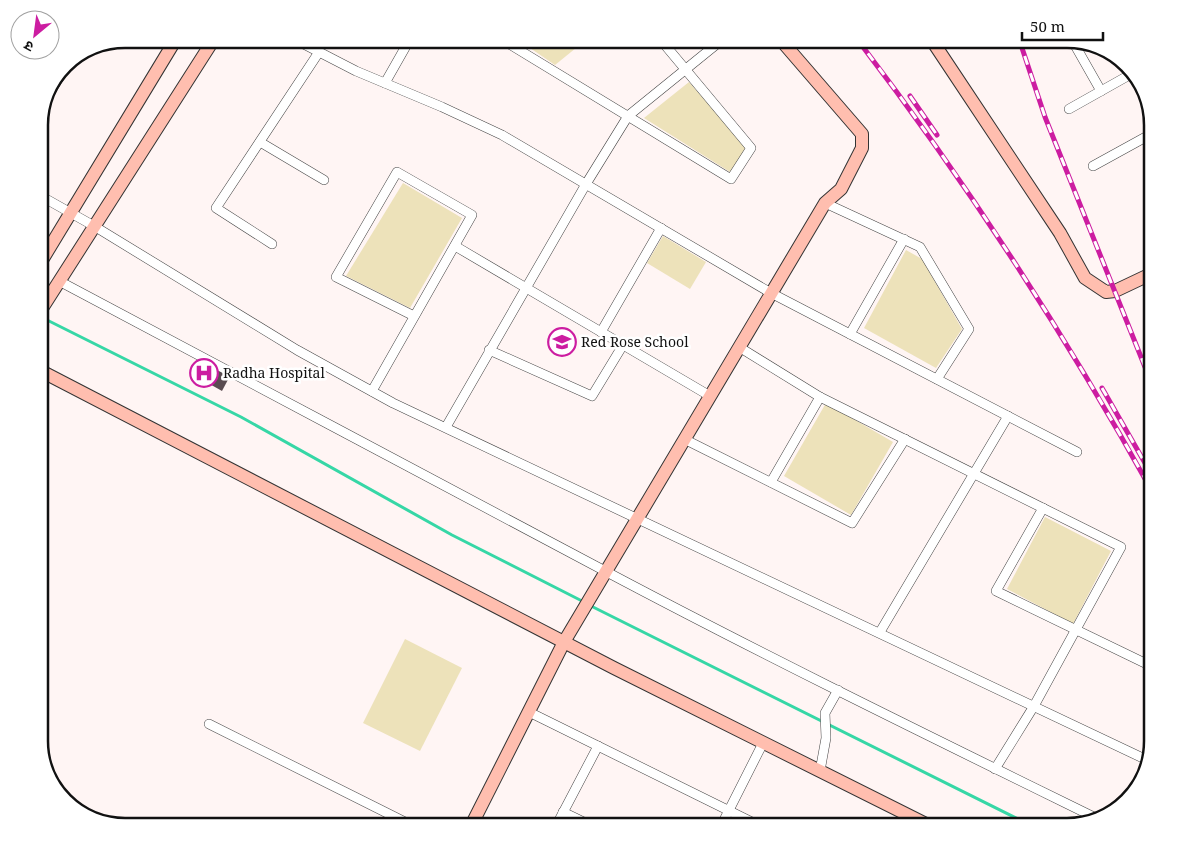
<svg xmlns="http://www.w3.org/2000/svg" width="1192" height="865" font-family="'Noto Serif','Noto Sans Devanagari',serif">
  <rect width="100%" height="100%" fill="#fff5f4"/>
  <g fill="#ede2ba">
    <path d="M540,39H587L555,65L530,48Z"/>
    <path d="M689,82L747,148L730,172L644,118Z"/>
    <path d="M403,183L462,218L410,308L346,276Z"/>
    <path d="M663,236L706,262L690,289L647,263Z"/>
    <path d="M906,250L922,259L962,329L936,368L864,328Z"/>
    <path d="M826,403L893,442L851,515L784,476Z"/>
    <path d="M1045,517L1111,551L1073,624L1007,589Z"/>
    <path d="M405,639L462,668L420,751L363,723Z"/>
  </g>
  <g fill="none" stroke-linecap="round" stroke-linejoin="round">
    <g stroke="#36d7a6" stroke-width="3">
      <path d="M41,317L241,417L452,535L584,602"/>
      <path d="M589,605L1032,826"/>
    </g>
  </g>
  <path fill="#5a4c51" d="M201,358L231,374L222,391L192,374Z"/>
  <g fill="none" stroke-linecap="round" stroke-linejoin="round">
    <defs>
      <g id="street">
        <path d="M294,39L356,71L442,107L502,135L771,293L1077,452"/>
        <path d="M501,39L731,179L751,148L660,39"/>
        <path d="M1072,40L1101,91"/>
        <path d="M385,83L410,39"/>
        <path d="M44,102L70,60"/>
        <path d="M1069,109L1133,73"/>
        <path d="M260,142L324,180"/>
        <path d="M1093,166L1153,133"/>
        <path d="M39,195L94,226L297,350L393,403L1147,760"/>
        <path d="M825,203L920,247L969,329L937,379"/>
        <path d="M272,244L216,208L319,52"/>
        <path d="M455,246L710,396"/>
        <path d="M59,281C241,377 423,475 605,571C767,657 933,738 1098,819"/>
        <path d="M601,332L661,228"/>
        <path d="M850,334L904,239"/>
        <path d="M739,347L820,397L1121,547L1034,706L995,769"/>
        <path d="M489,350L592,396L623,345"/>
        <path d="M372,391L472,215L397,172L336,277L414,316"/>
        <path d="M446,427L586,184L628,116L723,39"/>
        <path d="M684,439L852,523L905,439"/>
        <path d="M771,482L820,397"/>
        <path d="M1043,508L996,591L1153,667"/>
        <path d="M880,632L1008,416"/>
        <path d="M529,712L760,826"/>
        <path d="M209,724L413,826"/>
        <path d="M820,771L826,738L825,713L838,690"/>
        <path d="M563,812L592,826"/>
        <path d="M556,826L598,746"/>
        <path d="M721,826L763,743"/>
      </g>
      <g id="secondary">
        <path d="M931,39L1060,233L1085,278L1106,292L1115,291L1153,273"/>
        <path d="M39,265L176,39"/>
        <path d="M39,313L214,39"/>
        <path d="M39,370L614,668L930,826"/>
        <path d="M471,826L564,642L825,203L841,189L862,148V134L780,39"/>
      </g>
    </defs>
    <use href="#street" stroke="#444" stroke-width="10"/>
    <use href="#secondary" stroke="#333" stroke-width="14"/>
    <use href="#street" stroke="#fff" stroke-width="9"/>
    <use href="#secondary" stroke="#ffbeaf" stroke-width="12"/>
    <defs>
      <g id="rail">
        <path d="M857,39C967,183 1065,334 1153,493"/>
        <path d="M1019,39L1045,117L1153,387"/>
        <path d="M910,96L937,135"/>
        <path d="M1102,388L1153,477"/>
      </g>
    </defs>
    <use href="#rail" stroke="#cc1da1" stroke-width="5"/>
    <use href="#rail" stroke="#fff" stroke-width="3" stroke-dasharray="9" stroke-linecap="butt"/>
  </g>
  <defs>
    <symbol id="school-ring" viewBox="-11 -11 22 22"><circle r="9.5" fill="#fff" stroke="#cc1da1" stroke-width="1.5"/><path d="M0-5L7-2L0 1L-7-2ZM-4 1L0 2.5L4 1V4Q0 6-4 4Z" fill="#cc1da1"/></symbol>
    <symbol id="hospital-ring" viewBox="-11 -11 22 22"><circle r="9.5" fill="#fff" stroke="#cc1da1" stroke-width="1.5"/><path d="M-5-5h3v3.5h4V-5h3V5h-3V1.5h-4V5h-3Z" fill="#cc1da1"/></symbol>
  </defs>
  <g fill-rule="evenodd">
    <use href="#school-ring" x="546" y="326" width="32" height="32"/>
    <use href="#hospital-ring" x="188" y="357" width="32" height="32"/>
  </g>
  <g text-anchor="middle" stroke-width="5" stroke-linejoin="round" paint-order="stroke">
    <g font-size="14" fill="#111" stroke="#fff" text-anchor="start">
      <text x="581" y="347">Red Rose School</text>
      <text x="223" y="378">Radha Hospital</text>
    </g>
  </g>
  <path d="M0 0H1192V865H0ZM125 48H1067A77 77 0 0 1 1144 125V741A77 77 0 0 1 1067 818H125A77 77 0 0 1 48 741V125A77 77 0 0 1 125 48Z" fill="#fff" fill-rule="evenodd"/>
  <path fill="none" stroke="#111" stroke-width="2.5" d="M125 48H1067A77 77 0 0 1 1144 125V741A77 77 0 0 1 1067 818H125A77 77 0 0 1 48 741V125A77 77 0 0 1 125 48Z"/>
  <g transform="translate(35 35) rotate(209)"><circle r="24" fill="#ffffff" stroke="#a0a0a0"/>
  <path d="M0-4L9 19L0 12L-9 19Z" fill="#cc1da1"/>
  <text y="-8" font-size="14" font-weight="bold" text-anchor="middle" fill="#111111">उ</text>
  </g>
  <path d="M1022 32v8h81v-8" fill="none" stroke="#111111" stroke-width="2.5"/>
  <text x="1030" y="32" font-size="15" fill="#111111" stroke="#ffffff" stroke-width="4" paint-order="stroke">50 m</text>
</svg>
